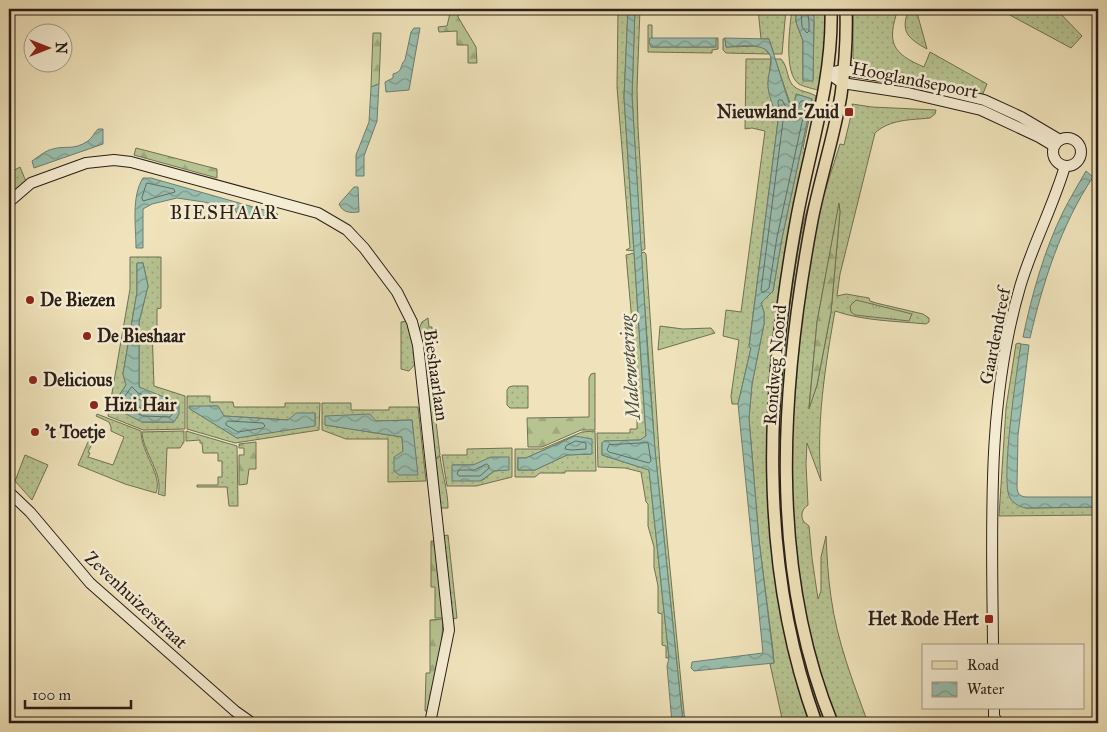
<svg xmlns="http://www.w3.org/2000/svg" width="1107" height="732" font-family="'IM FELL Great Primer',serif">
  <defs>
    <pattern id="grass-dots" width="8" height="8" patternUnits="userSpaceOnUse" patternTransform="scale(1.25)"><rect width="8" height="8" fill="#b7c492"/><path d="M2 2h.1M6 6h.1" fill="none" stroke="#9ea87d" stroke-width="1.8" stroke-linecap="round"/></pattern>
    <pattern id="forest-firs" width="22" height="20" patternUnits="userSpaceOnUse" patternTransform="scale(1.25)"><rect width="22" height="20" fill="#b7c492"/><path d="M5 1l3.5 6h-7zM16 11l3.5 6h-7z" fill="#9ea87d"/></pattern>
    <pattern id="park-tufts" width="24" height="20" patternUnits="userSpaceOnUse" patternTransform="scale(1.25)"><rect width="24" height="20" fill="#b7c492"/><path d="M3 7l-1-3M5 7V3M7 7l1-3M15 17l-1-3M17 17v-4M19 17l1-3" fill="none" stroke="#9ea87d"/></pattern>
    <pattern id="water-waves" width="16" height="10" patternUnits="userSpaceOnUse" patternTransform="scale(1.25)"><rect width="16" height="10" fill="#9abeae"/><path d="M0 5q4-4 8 0t8 0" fill="none" stroke="#7e9a8d"/></pattern>
  </defs>
  <rect width="100%" height="100%" fill="#f0e3bb"/>
  <filter id="stains"><feTurbulence type="fractalNoise" baseFrequency=".004" numOctaves="4"/><feColorMatrix values="0 0 0 0 .2 0 0 0 0 .09 0 0 0 0 .02 0 0 0 .5 -.17"/></filter>
  <radialGradient id="worn" r=".72"><stop offset=".6" stop-color="#630" stop-opacity="0"/><stop offset="1" stop-color="#630" stop-opacity=".3"/></radialGradient>
  <g fill="url(#grass-dots)" stroke="#707155" fill-rule="evenodd">
    <path d="M618,9H628L624,97L634,251L626,250L630,248L617,87Z"/>
    <path d="M635,9H640L637,89L638,127L645,249L641,251L632,96Z"/>
    <path d="M758,9H786L782,54H774L769,39H761Z"/>
    <path d="M792,9H796V22L803,41V80H813L814,22L811,9H828L821,91C815,89 804,87 799,84C783,73 790,26 792,9Z"/>
    <path d="M853,9H898C887,42 891,53 924,67L930,52L987,84L982,96L928,80L863,67L853,58Z"/>
    <path d="M909,9H916L927,49C907,38 900,31 909,9Z"/>
    <path d="M1007,9H1056L1082,36L1071,48L1008,14Z"/>
    <path d="M648,25H652V38L650,39L651,47H715L716,38H718V49L712,50V53L648,52Z"/>
    <path d="M725,38L726,47L760,46L764,48L769,54L726,53L723,50V39Z"/>
    <path d="M746,59H771L768,84L778,121L749,346L751,348L738,404H732L731,396L739,340L723,336L726,310L741,312L765,131L752,128L745,129Z"/>
    <path d="M775,59H781C789,67 786,82 796,88C802,92 810,92 816,96L813,110H811L803,148L806,150L770,422L791,651L798,688L810,723H783L770,664L774,663L773,651L759,540L749,418L752,384L764,324V312L761,303L773,291L782,238L812,99L796,94L794,105L790,103Z"/>
    <path d="M852,104L872,107L936,110L935,114L930,118C911,120 890,119 875,133L840,274L837,296L846,294L869,298L870,301L876,303L923,314L929,318V322L926,324C896,321 863,321 835,311C825,367 816,424 821,481L807,443L806,464L808,505C802,509 800,516 804,522L809,526L812,558L818,599L821,591V557L826,536C827,556 828,577 831,597C837,641 853,682 868,723H838C790,600 785,478 799,348C804,299 811,250 822,202C827,183 834,164 840,144L844,145L853,107ZM839,205L840,212L831,312L817,385L809,407L817,322Z"/>
    <path d="M20,167L27,184L9,199V173Z"/>
    <path d="M809,203L785,518L829,723H823C809,684 797,644 789,603C772,509 776,405 789,311C794,275 798,238 809,203Z"/>
    <path d="M644,252L646,254L660,466L685,723H683L655,450L641,253Z"/>
    <path d="M634,253L646,436L640,440L604,441L602,443V455L649,470L669,658H666V646L662,645V614L658,613V586L654,567V547L648,526V504L646,502L641,472L625,468L598,467L597,433H630V429H637V413L633,408V333L626,255Z"/>
    <path d="M130,257H161V308L157,309V328H152L154,386L185,396V429L143,430L108,416L130,289ZM137,263H143L148,286L139,322V387L174,422H142L118,397L126,385L123,374L137,292Z"/>
    <path d="M428,318L429,327H432V385L427,386L419,329L422,322Z"/>
    <path d="M407,321L413,340L416,363L409,371L401,369V322Z"/>
    <path d="M660,326L683,329L711,328L715,333L658,350Z"/>
    <path d="M1019,343L1021,344L1010,430L1008,492L1026,508L1098,507V515L999,516L1006,408L1016,344Z"/>
    <path d="M513,386H528V408H510L507,405V390L509,387Z"/>
    <path d="M427,388H432L440,455L435,459Z"/>
    <path d="M187,396H210V402H233L234,407H285V403H320L319,430L235,443L187,429ZM217,406L224,416L289,420L315,413V425L237,438L190,409L189,407Z"/>
    <path d="M322,403H351V410H389V407H418L426,481L388,482V439H346L322,430ZM412,420L417,471L403,451L402,437L325,425L376,421Z"/>
    <path d="M97,414L141,431C141,453 163,475 156,493L125,484L78,465L88,442L92,444L88,452L90,453L88,457L113,465L124,437L111,431V427L109,422L96,416Z"/>
    <path d="M184,431V442L180,448H167L165,496L158,494C164,474 143,453 142,432Z"/>
    <path d="M186,431L237,446L238,506H229L227,487H197V485H218V477H222V461H218V453H203L202,443H200V440L186,441Z"/>
    <path d="M595,431L596,471H565V473H540L535,477H515V449H542L582,432ZM575,436L591,454L567,455L535,470H518V458H526Z"/>
    <path d="M512,448V477L476,486H447L442,455H467V449ZM452,465H473L509,469L494,471L483,480Z"/>
    <path d="M25,455L48,465L32,500L15,481Z"/>
    <path d="M440,456C442,473 448,491 448,508H440L435,460Z"/>
    <path d="M448,535L457,618L452,619L443,536Z"/>
  </g>
  <g fill="url(#forest-firs)" stroke="#707155">
    <path d="M451,9H459L458,17L476,47L477,63H468V45H457V31L439,32L438,27L447,26Z"/>
    <path d="M373,33H381L379,84L371,87Z"/>
    <path d="M136,148L217,169V178L134,155Z"/>
    <path d="M839,203L840,212L831,312L817,385L809,409L817,322Z"/>
    <path d="M595,373V430H581L542,447H528L527,418L589,417V378L591,374Z"/>
    <path d="M256,442V469H249L247,484L239,485V455H244V448H239V444Z"/>
    <path d="M431,541H435L443,618H435V587H431Z"/>
    <path d="M443,619L441,653L428,711H425L426,673H430V620Z"/>
  </g>
  <path fill="url(#park-tufts)" stroke="#707155" d="M856,300L912,314L909,321L855,315L851,312L850,306Z"/>
  <g fill="url(#water-waves)" stroke="#6d7e72">
    <path d="M628,9H635L632,96L648,361L655,450L683,723H672L667,666L669,658L649,470L602,455V443L604,441L640,440L646,436L624,97Z"/>
    <path d="M796,9H811L814,16L813,81H803V41L796,22Z"/>
    <path d="M414,28H420L409,90L386,92L385,82L393,78V74C404,71 399,66 405,60L411,32Z"/>
    <path d="M650,38H716V47H651L649,42Z"/>
    <path d="M725,38L769,39L789,103L794,105L796,94L812,99L782,238L773,291L761,303L764,312V324L752,384L749,418L759,540L774,663L694,671L691,668L692,662L763,653L738,404L751,348L749,347L778,121C775,109 767,95 768,82C768,75 772,66 771,59C768,40 739,47 726,47Z"/>
    <path d="M379,84L377,121L364,156V176H356V155L369,122L371,87Z"/>
    <path d="M98,129H103V144L34,168L32,161C38,157 46,150 53,149C66,145 73,151 88,141C92,138 94,133 98,129Z"/>
    <path d="M1086,171L1093,177C1061,225 1043,282 1030,338L1023,337C1032,294 1044,251 1063,212C1070,198 1078,185 1086,171Z"/>
    <path d="M143,178H151L278,214L275,218L242,217L239,216L235,210L204,202L177,198L152,204L143,209V248H136C136,227 131,197 143,178Z"/>
    <path d="M354,187H358L359,212C350,213 343,213 339,204Z"/>
    <path d="M137,263H143L148,286L139,322V387L179,403V414L174,422H142L116,409L118,397L126,385L123,374L137,292Z"/>
    <path d="M1021,344L1029,345L1018,435L1017,486C1017,494 1020,497 1028,497H1098V507L1026,508C1020,507 1014,504 1010,498C1000,481 1017,369 1021,344Z"/>
    <path d="M189,406H218L224,416L288,420L296,413H315V426L237,438L190,409Z"/>
    <path d="M370,414L376,421L412,420L418,475H399L394,471V457L403,451L402,437L325,425V416Z"/>
    <path d="M575,436L592,439V454L567,455L535,470H518V458H526Z"/>
    <path d="M491,457H509V470L494,471L481,481H452V465H473Z"/>
  </g>
  <g fill="none" stroke-linecap="round" stroke-linejoin="round">
    <g stroke="#626e63" stroke-width="1">
      <path d="M801,9L802,27L807,33L809,31V22L807,9"/>
      <path d="M779,100H782L786,107L792,110L797,108L801,101H805L806,104L777,237L769,288L763,293L761,290L783,121L778,103Z"/>
      <path d="M147,183L174,189L175,192L143,201L142,198Z"/>
      <path d="M132,387L138,393L173,406V413L170,417L143,416L123,407V399Z"/>
      <path d="M134,397L155,406L156,409L145,410L131,404L130,400Z"/>
      <path d="M228,421L263,423L265,426L263,428L238,432L226,425V423Z"/>
      <path d="M576,441L586,443V449L571,450L565,449L566,446Z"/>
      <path d="M648,443L651,461L649,463L609,452L607,450L609,445Z"/>
      <path d="M487,464L489,466V468L480,476H459L457,474L459,470H474Z"/>
    </g>
    <defs>
      <g id="secondary">
        <path d="M828,73L844,70L893,78L984,100L1021,117L1060,140"/>
        <path d="M828,73L842,83L908,93L981,110L1039,137L1054,146"/>
        <circle cx="1067" cy="152" r="14"/>
        <path d="M9,202L31,183L86,163L114,160L131,162L318,213L347,230L364,248L397,292L412,322L418,345L449,630L430,723"/>
        <path d="M9,492L30,512L90,583L235,711L252,723"/>
        <path d="M993,646C992,526 986,403 1020,287C1032,246 1053,207 1065,166"/>
        <path d="M994,708V717L999,723"/>
      </g>
      <g id="primary">
        <path d="M816,723C757,560 766,385 797,217C810,147 833,80 831,9"/>
        <path d="M832,723C768,565 781,385 812,220C820,179 834,137 841,95C845,66 847,38 846,9"/>
      </g>
    </defs>
    <use href="#secondary" stroke="#2a1e18" stroke-width="12"/>
    <use href="#primary" stroke="#2a1e18" stroke-width="14"/>
    <use href="#secondary" stroke="#f5edd3" stroke-width="10"/>
    <use href="#primary" stroke="#f0e3bb" stroke-width="11"/>
  </g>
  <g fill="#8f2418" stroke="#f5edd3" stroke-width="2">
    <rect x="844" y="107" width="10" height="10" rx="2.5"/>
    <circle cx="30" cy="300" r="5"/>
    <circle cx="87" cy="336" r="5"/>
    <circle cx="33" cy="380" r="5"/>
    <circle cx="94" cy="405" r="5"/>
    <circle cx="35" cy="432" r="5"/>
    <rect x="984" y="614" width="10" height="10" rx="2.5"/>
  </g>
  <g text-anchor="middle" stroke-width="5" stroke-linejoin="round" paint-order="stroke">
    <g font-size="18" fill="#2a1e18" stroke="#f5edd3">
      <text transform="translate(915 80) rotate(11)" y="6">Hooglandsepoort</text>
      <text transform="translate(995 336) rotate(-79)" y="6">Gaardendreef</text>
      <text transform="translate(775 365) rotate(-85)" y="6">Rondweg Noord</text>
      <text transform="translate(436 375) rotate(82)" y="6">Bieshaarlaan</text>
      <text transform="translate(136 600) rotate(43)" y="6">Zevenhuizerstraat</text>
    </g>
    <g font-size="18" font-weight="bold" fill="#2a1e18" stroke="#f5edd3" text-anchor="start">
      <text x="839" y="118" text-anchor="end">Nieuwland-Zuid</text>
      <text x="40" y="306">De Biezen</text>
      <text x="97" y="342">De Bieshaar</text>
      <text x="43" y="386">Delicious</text>
      <text x="104" y="411">Hizi Hair</text>
      <text x="45" y="438">'t Toetje</text>
      <text x="979" y="625" text-anchor="end">Het Rode Hert</text>
    </g>
    <g font-size="19" letter-spacing="1" fill="#2a1e18" stroke="#f5edd3">
      <text x="224" y="219">BIESHAAR</text>
    </g>
    <g font-size="19" font-style="italic" fill="#4c4e45" stroke="#f5edd3">
      <text transform="translate(629 367) rotate(-94)" y="7">Malewetering</text>
    </g>
  </g>
  <rect width="1107" height="732" fill="none" stroke="#f0e3bb" stroke-width="30"/>
  <rect x="10" y="10" width="1087" height="712" fill="none" stroke="#2a1e18" stroke-width="2.5"/>
  <rect x="15" y="15" width="1077" height="702" fill="none" stroke="#2a1e18"/>
  <rect x="922" y="644" width="162" height="65" fill="#f5edd3" stroke="#a49a88"/>
  <rect x="932" y="661" width="25" height="8" fill="#f0e3bb" stroke="#a49a88"/>
  <text x="967" y="670" font-size="15" fill="#2a1e18">Road</text>
  <rect x="932" y="682" width="25" height="15" fill="url(#water-waves)" stroke="#a49a88"/>
  <text x="967" y="694" font-size="15" fill="#2a1e18">Water</text>
  <g transform="translate(48 48) rotate(90)"><circle r="24" fill="#f5edd3" stroke="#a49a88"/>
  <path d="M0-4L9 19L0 12L-9 19Z" fill="#8f2418"/>
  <text y="-8" font-size="14" font-weight="bold" text-anchor="middle" fill="#2a1e18">N</text>
  </g>
  <path d="M25 700v8h106v-8" fill="none" stroke="#2a1e18" stroke-width="2.5"/>
  <text x="32" y="700" font-size="15" fill="#2a1e18" stroke="#f5edd3" stroke-width="4" paint-order="stroke">100 m</text>
  <rect width="100%" height="100%" filter="url(#stains)"/>
  <rect width="100%" height="100%" fill="url(#worn)"/>
</svg>
